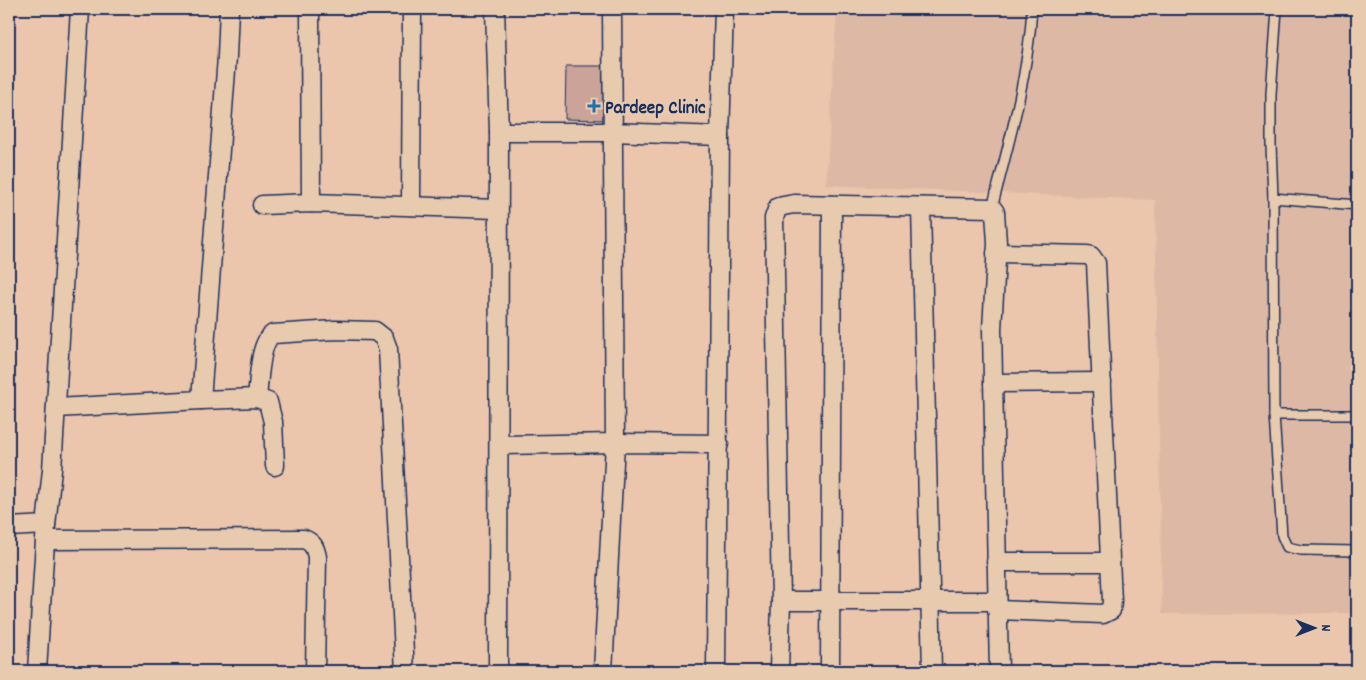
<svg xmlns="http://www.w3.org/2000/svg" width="1366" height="680" font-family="Dekko,sans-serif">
  <rect width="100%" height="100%" fill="#ebc6ac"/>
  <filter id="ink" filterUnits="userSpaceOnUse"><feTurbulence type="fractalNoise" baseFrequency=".02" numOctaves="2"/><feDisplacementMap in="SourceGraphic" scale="10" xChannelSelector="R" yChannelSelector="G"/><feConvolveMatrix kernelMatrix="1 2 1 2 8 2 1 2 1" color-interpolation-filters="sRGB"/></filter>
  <g filter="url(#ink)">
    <path fill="#ddb9a5" d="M837,9H1357V613L1162,614L1155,200L826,185Z"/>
    <path fill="#cba399" stroke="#1b2f5e" d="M566,66H606V120L565,119Z"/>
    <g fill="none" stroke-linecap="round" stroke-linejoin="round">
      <defs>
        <g id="service">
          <path d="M1277,9L1271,94V145L1273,198L1274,415L1282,536L1287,547L1301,550L1357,551"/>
          <path d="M1273,198L1357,205"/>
          <path d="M992,208C1009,143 1028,76 1032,9"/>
          <path d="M1274,415H1357"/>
        </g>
        <g id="minor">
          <path d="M310,9L311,203"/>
          <path d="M495,9L499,132L498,671"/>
          <path d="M499,132H612L720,136"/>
          <path d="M262,205L311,203L498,209"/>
          <path d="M411,206L412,9"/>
          <path d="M921,207L932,671"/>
          <path d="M996,253L1087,255L1091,256L1096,263L1112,601L1111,610L1103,614L997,610"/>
          <path d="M993,383L1102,382"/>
          <path d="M257,398C259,383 259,342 273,334L335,330L375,331L384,338L388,349L405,671"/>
          <path d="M201,400L257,398L268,402L273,422L275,466"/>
          <path d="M56,408L201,400L227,57L229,9"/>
          <path d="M500,445L615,443L719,444"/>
          <path d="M9,527L46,525"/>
          <path d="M45,540L304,539C313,543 315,547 317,557L315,671"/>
          <path d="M996,562H1110"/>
          <path d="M781,601H997"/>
          <path d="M37,671L46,525L52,470L80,9"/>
          <path d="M603,671L615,443L612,9"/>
          <path d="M716,671L720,136L724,9"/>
          <path d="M779,671L781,601L774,218L778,207L794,204L992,208L995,212L997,243L992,329L999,671"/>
          <path d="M830,671L832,205"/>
        </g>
      </defs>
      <use href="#service" stroke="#1b2f5e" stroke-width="12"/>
      <use href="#minor" stroke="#1b2f5e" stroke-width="21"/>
      <use href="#service" stroke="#e8cbaf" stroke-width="9"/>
      <use href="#minor" stroke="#e8cbaf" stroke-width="18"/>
    </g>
  </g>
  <path fill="#1f6fb2" stroke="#e8cbaf" stroke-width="2" d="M591.5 98.5h5v5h5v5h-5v5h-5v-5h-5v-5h5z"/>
  <g text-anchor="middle" stroke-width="4.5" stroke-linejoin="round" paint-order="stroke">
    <g font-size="19" font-weight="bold" fill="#1b2f5e" stroke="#e8cbaf" text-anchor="start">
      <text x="605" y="113">Pardeep Clinic</text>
    </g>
  </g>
  <rect width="1366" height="680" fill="none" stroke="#e8cbaf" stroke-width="30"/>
  <rect x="15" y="15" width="1336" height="650" fill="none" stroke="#1b2f5e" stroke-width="2" filter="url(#ink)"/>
  <g transform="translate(1314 628) rotate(90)" stroke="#e8cbaf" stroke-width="4" paint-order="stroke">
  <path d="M0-4L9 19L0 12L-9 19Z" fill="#1b2f5e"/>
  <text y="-8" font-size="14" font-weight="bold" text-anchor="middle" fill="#1b2f5e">N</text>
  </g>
</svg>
